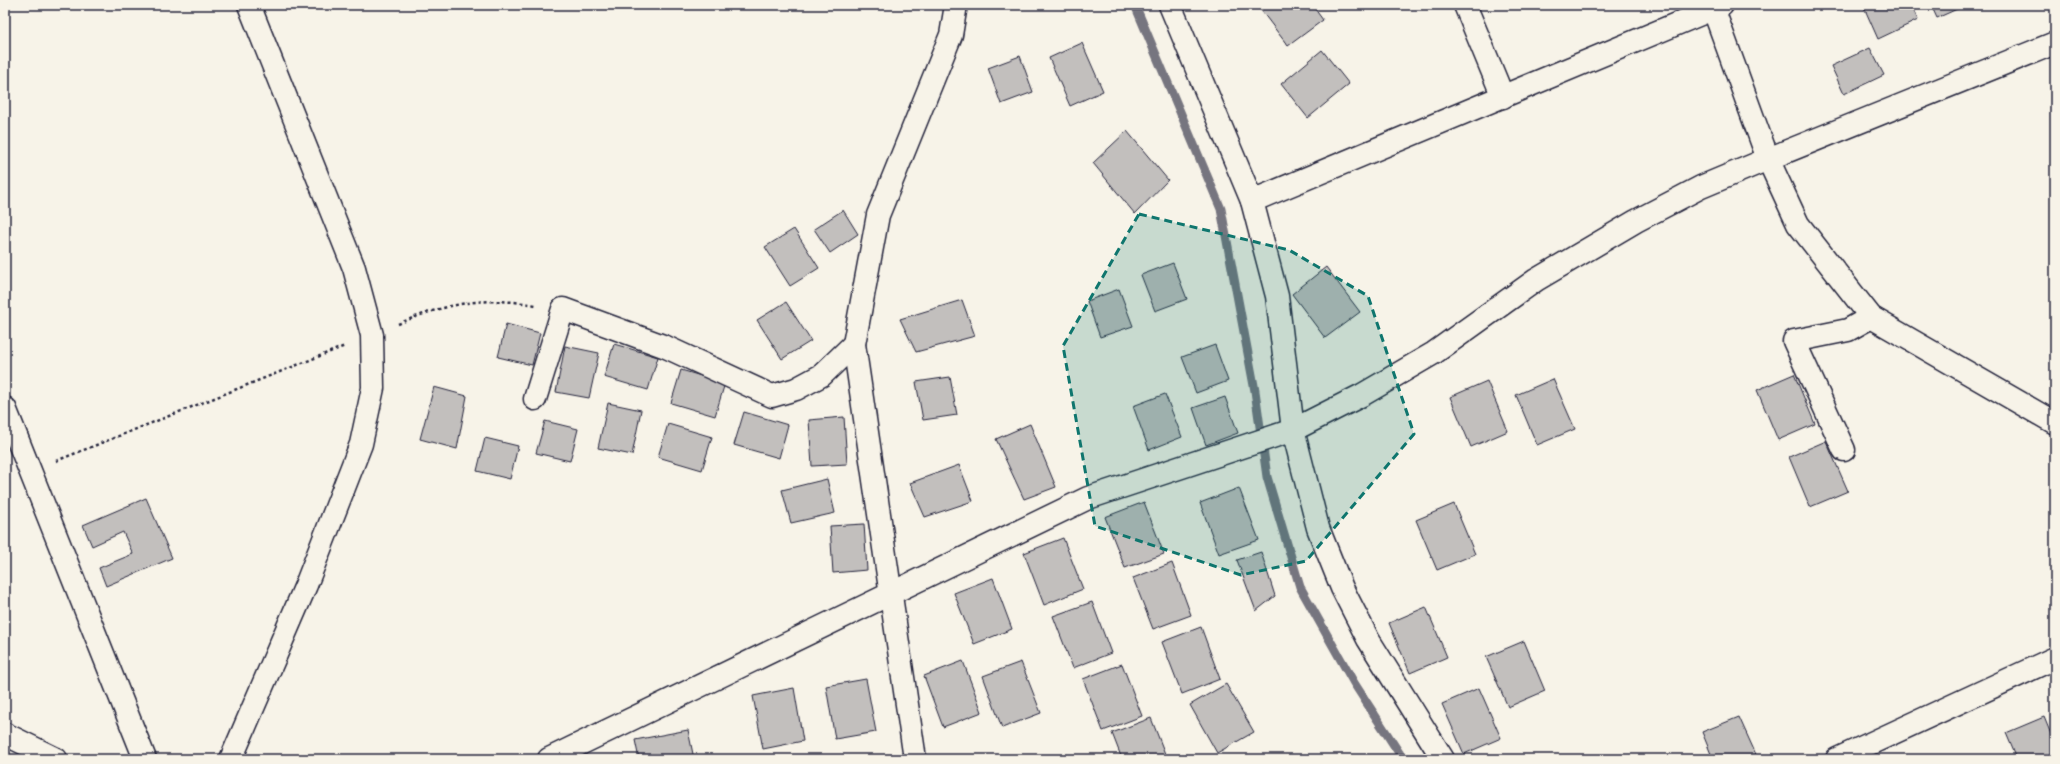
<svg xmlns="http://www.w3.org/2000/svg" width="2060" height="764" font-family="'Patrick Hand',sans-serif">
  <rect width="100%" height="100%" fill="#f7f3e8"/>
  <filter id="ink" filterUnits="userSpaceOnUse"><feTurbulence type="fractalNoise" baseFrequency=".025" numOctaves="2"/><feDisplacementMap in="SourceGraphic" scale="8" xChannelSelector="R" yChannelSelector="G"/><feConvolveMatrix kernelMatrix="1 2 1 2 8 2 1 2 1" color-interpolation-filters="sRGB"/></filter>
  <g filter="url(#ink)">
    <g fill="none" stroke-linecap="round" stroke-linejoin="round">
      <path stroke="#76747f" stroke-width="9" d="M1135,5L1221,209L1255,391L1267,477L1300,587L1354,683L1403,759"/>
    </g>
    <g fill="#c2bfbd" stroke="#22223b">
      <path d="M1257,5H1312L1323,20L1288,46Z"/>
      <path d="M1863,5H1911L1918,20L1878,39Z"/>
      <path d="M1931,5H1966L1937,18Z"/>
      <path d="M1082,43L1103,91L1070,106L1049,58Z"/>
      <path d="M1870,48L1884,75L1844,94L1831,66Z"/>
      <path d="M1322,50L1349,84L1308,118L1281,84Z"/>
      <path d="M1020,56L1033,92L1001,104L988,68Z"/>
      <path d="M1127,131L1168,180L1135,214L1093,163Z"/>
      <path d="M843,210L858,234L830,253L814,229Z"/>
      <path d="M794,229L819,268L790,286L765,247Z"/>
      <path d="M1173,263L1187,299L1155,311L1141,275Z"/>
      <path d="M1326,267L1360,312L1325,338L1292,294Z"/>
      <path d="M1119,289L1133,326L1100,337L1087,301Z"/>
      <path d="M962,300L975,336L916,352L900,319Z"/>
      <path d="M786,302L811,341L782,359L757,320Z"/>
      <path d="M506,324L540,333L532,365L498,357Z"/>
      <path d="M614,344L658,357L648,390L604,377Z"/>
      <path d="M1215,345L1228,381L1196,393L1182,357Z"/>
      <path d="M565,346L599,353L589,398L556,392Z"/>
      <path d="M681,370L725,383L715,416L671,403Z"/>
      <path d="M1794,374L1815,424L1778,440L1757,390Z"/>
      <path d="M950,377L957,415L923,420L916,382Z"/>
      <path d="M1553,379L1575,429L1537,445L1516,395Z"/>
      <path d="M1487,381L1508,431L1471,447L1450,397Z"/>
      <path d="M434,387L467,396L457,449L420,439Z"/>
      <path d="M1165,394L1182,437L1149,450L1133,406Z"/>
      <path d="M1225,397L1238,433L1206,445L1193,408Z"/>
      <path d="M608,403L641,410L632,455L598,448Z"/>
      <path d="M744,412L788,425L779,458L734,445Z"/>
      <path d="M844,417L847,464L812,466L809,420Z"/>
      <path d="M545,421L578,429L570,461L536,453Z"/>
      <path d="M668,424L712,437L702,470L658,457Z"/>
      <path d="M1030,424L1056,487L1024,499L996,439Z"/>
      <path d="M485,438L518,446L510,479L477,471Z"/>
      <path d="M1826,441L1848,491L1810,507L1789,457Z"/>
      <path d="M959,465L973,501L925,517L910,483Z"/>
      <path d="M827,479L835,513L791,523L782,490Z"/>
      <path d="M1239,488L1259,540L1219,554L1200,503Z"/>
      <path d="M146,498L172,558L106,586L99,568L133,554L123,532L92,546L83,525Z"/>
      <path d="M1144,502L1164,554L1125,568L1105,517Z"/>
      <path d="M1454,504L1475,554L1437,570L1416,520Z"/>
      <path d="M864,524L867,570L833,573L830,526Z"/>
      <path d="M1063,538L1083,589L1044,605L1024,553Z"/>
      <path d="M1261,552L1275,596L1256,611L1237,560Z"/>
      <path d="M1172,563L1191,615L1153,629L1133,578Z"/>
      <path d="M993,578L1012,629L974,644L954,593Z"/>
      <path d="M1092,602L1111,653L1073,668L1053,616Z"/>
      <path d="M1426,607L1447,657L1410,673L1389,623Z"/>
      <path d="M1201,627L1220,679L1182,694L1162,642Z"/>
      <path d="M1524,641L1545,691L1508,707L1486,657Z"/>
      <path d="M963,661L982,712L943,727L924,676Z"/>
      <path d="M1021,662L1041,713L1002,728L983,676Z"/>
      <path d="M1122,664L1142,716L1103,731L1083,679Z"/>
      <path d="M866,679L876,732L835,739L826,686Z"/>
      <path d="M1226,684L1254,732L1217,753L1190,705Z"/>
      <path d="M794,688L803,741L763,749L753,696Z"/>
      <path d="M1479,688L1501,738L1464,754L1442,704Z"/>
      <path d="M1739,717L1758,759H1713L1702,732Z"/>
      <path d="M2044,717L2055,744V759H2017L2006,733Z"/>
      <path d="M1151,718L1167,759H1122L1112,733Z"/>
      <path d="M688,730L694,759H639L635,740Z"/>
    </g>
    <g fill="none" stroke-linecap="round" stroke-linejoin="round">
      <defs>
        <g id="minor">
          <path d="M1170,5L1252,201L1277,296L1293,430L1318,528L1342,588L1368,639L1443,759"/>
          <path d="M1465,5L1503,97"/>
          <path d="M1712,5L1768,159L1798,224L1871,317L2055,423"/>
          <path d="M1252,201L1722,5"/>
          <path d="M535,399L563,309L666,347L772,396L796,389L822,375L854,344"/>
          <path d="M5,408L145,759"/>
          <path d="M1844,450L1794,341L1848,330L1871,317"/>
          <path d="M5,734L56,759"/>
          <path d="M231,759L306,585L361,444L373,388L372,335L354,268L249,5"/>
          <path d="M549,759L1088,498L1293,430L1362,395L1434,353L1536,280L1636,221L1701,187L1768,159L2055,43"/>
          <path d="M915,759L854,344L878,215L951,35L956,5"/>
          <path d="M1837,759L2055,658"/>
        </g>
      </defs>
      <use href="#minor" stroke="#22223b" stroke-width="25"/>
      <g stroke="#22223b" stroke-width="2.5" stroke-dasharray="3 3" stroke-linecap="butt">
        <path d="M398,324C447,303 484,296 536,305"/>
        <path d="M56,461L345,346"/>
      </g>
      <use href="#minor" stroke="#f7f3e8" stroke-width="22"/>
    </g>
  </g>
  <path fill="#0f766e" fill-opacity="0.2" stroke="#0f766e" stroke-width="3" stroke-dasharray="8 5" stroke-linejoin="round" d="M1139,214L1289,250L1368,296L1414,434L1306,561L1241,575L1095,526L1063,346Z"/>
  <rect width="2060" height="764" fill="none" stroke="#f7f3e8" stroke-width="20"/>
  <rect x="10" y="10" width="2040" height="744" fill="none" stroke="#22223b" stroke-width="1.5" filter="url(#ink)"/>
</svg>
